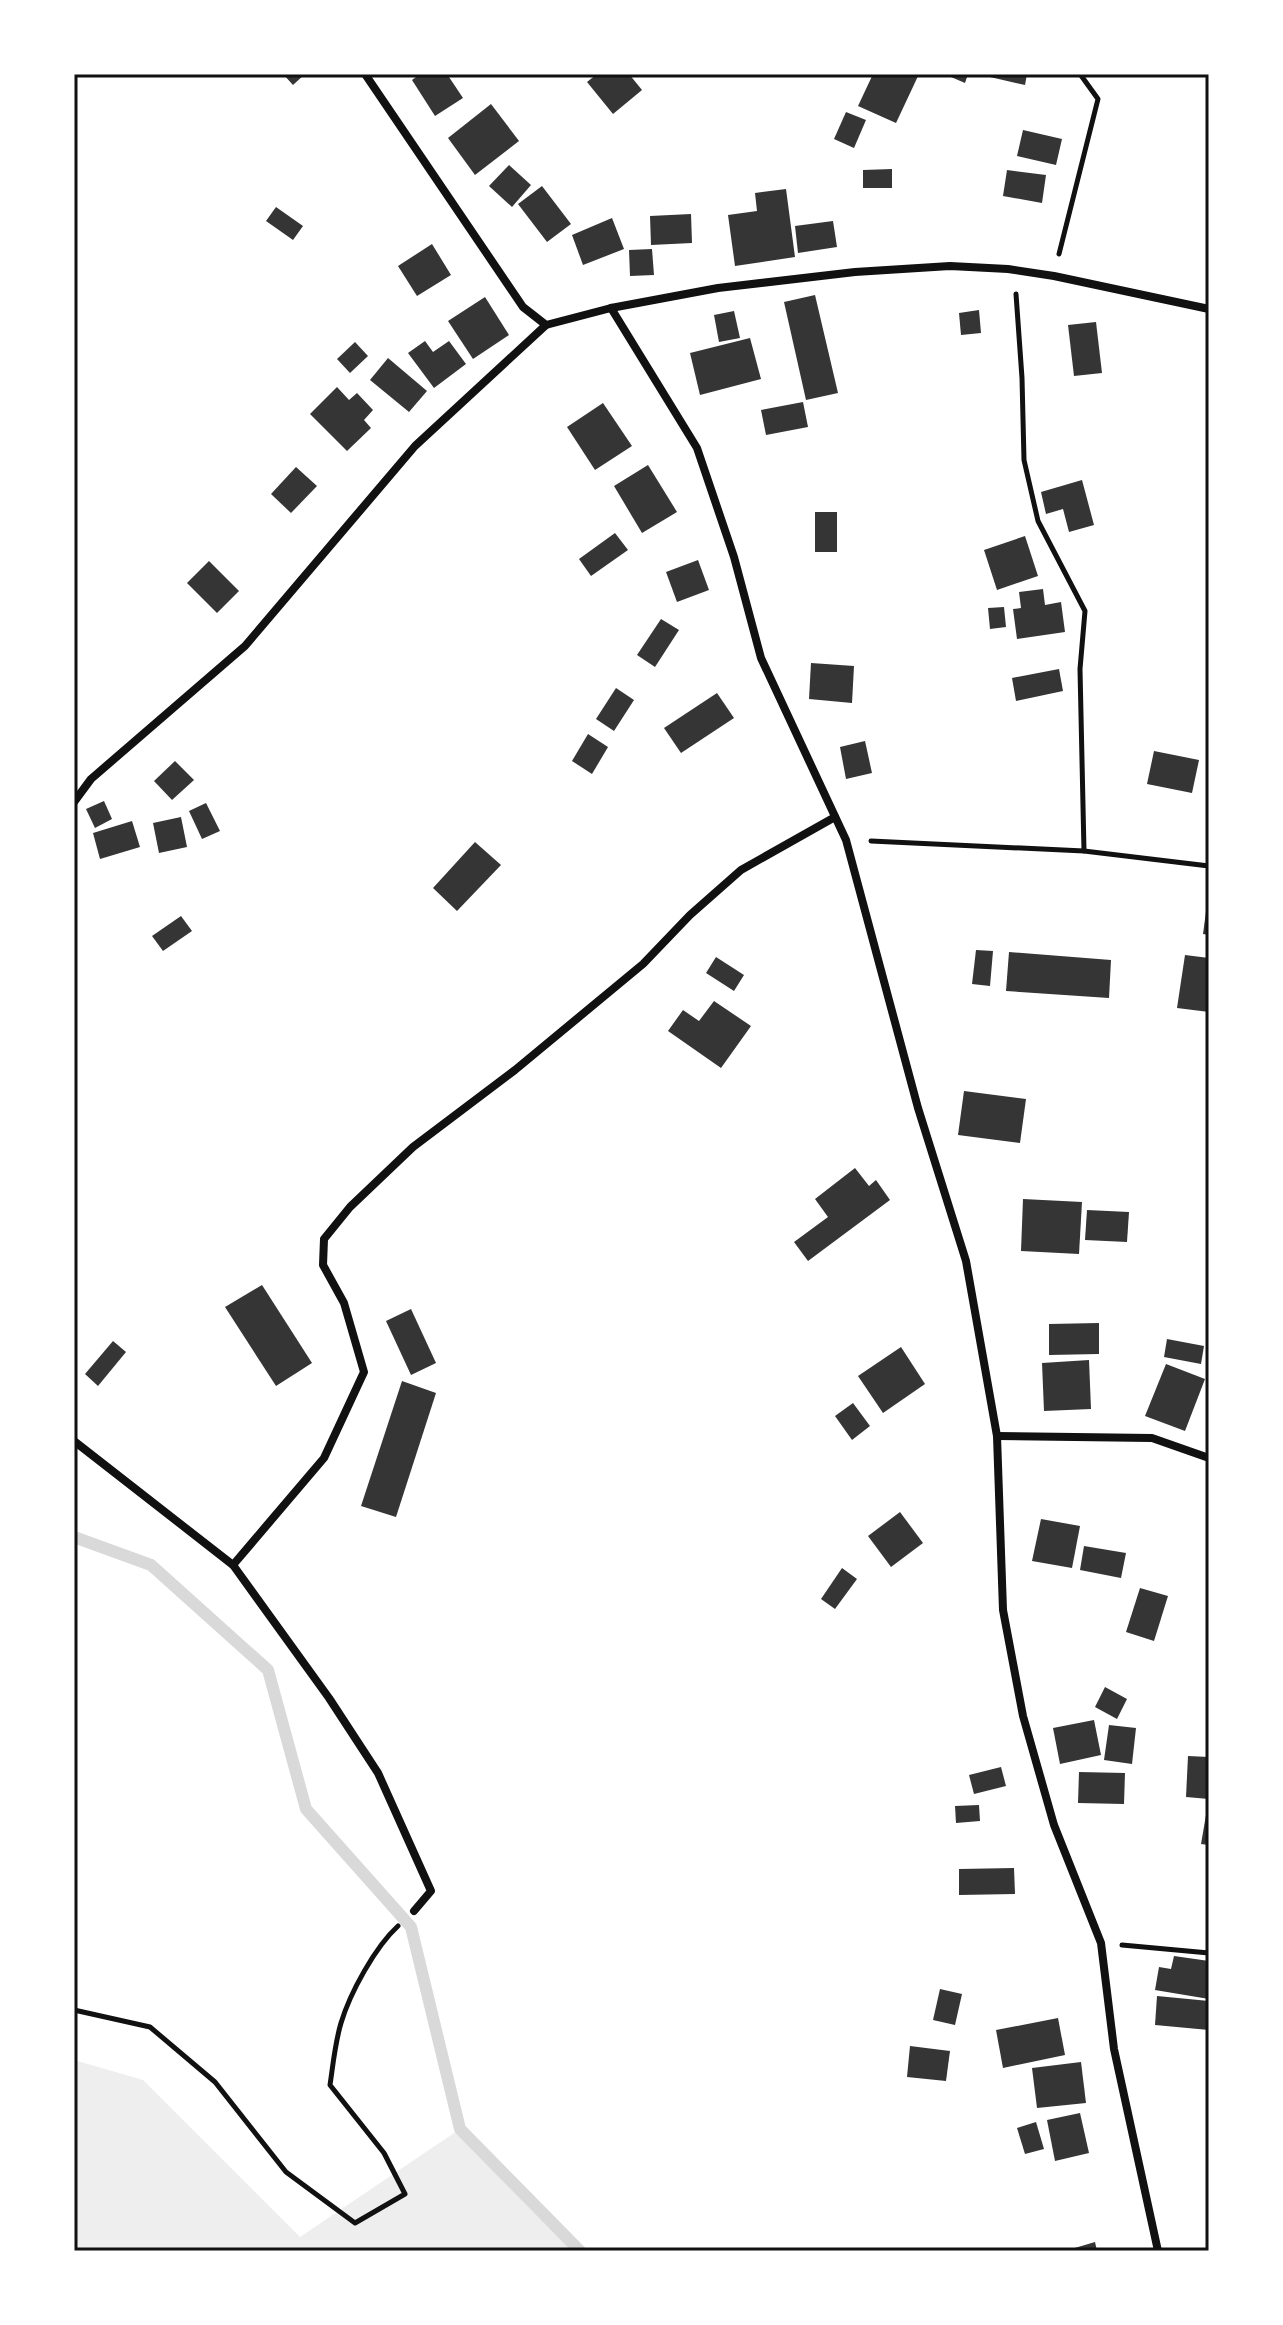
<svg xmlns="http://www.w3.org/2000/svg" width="1283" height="2325" font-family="Lato,sans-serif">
  <rect width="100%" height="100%" fill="#fff"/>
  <path fill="#eee" d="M74,2060L143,2080L300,2237L460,2129L580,2251H74Z"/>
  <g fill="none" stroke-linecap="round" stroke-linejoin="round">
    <path stroke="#d9d9d9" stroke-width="12" d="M74,1537L151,1565L268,1670L306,1809L411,1927L460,2129L580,2251"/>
  </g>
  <g fill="#353535">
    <path d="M283,74H305L293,85Z"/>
    <path d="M420,74H447L463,98L435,116L412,80Z"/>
    <path d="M597,74H629L642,90L613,114L587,82Z"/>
    <path d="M873,74H919L896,123L858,106Z"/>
    <path d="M944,74H968L965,83Z"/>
    <path d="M977,74H1027L1025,85Z"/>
    <path d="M491,104L519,141L475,175L448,138Z"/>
    <path d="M846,112L866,120L854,148L834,139Z"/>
    <path d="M1023,130L1062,139L1056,165L1017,156Z"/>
    <path d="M509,165L531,185L512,207L489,186Z"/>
    <path d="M892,169V188H863V170Z"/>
    <path d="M1007,170L1046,175L1042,203L1003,196Z"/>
    <path d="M542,186L571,224L547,242L518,204Z"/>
    <path d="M786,189L795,257L735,266L728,215L757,211L755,193Z"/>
    <path d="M276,207L303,226L293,240L266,221Z"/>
    <path d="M691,214L692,243L651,245L650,216Z"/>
    <path d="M612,218L624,249L583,265L572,235Z"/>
    <path d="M833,221L837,247L798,253L795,226Z"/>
    <path d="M432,244L451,275L417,296L398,266Z"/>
    <path d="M652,249L654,275L630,276L629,250Z"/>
    <path d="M815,295L838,393L806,400L784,302Z"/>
    <path d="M485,297L509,335L473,359L448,321Z"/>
    <path d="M979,310L981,333L961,335L959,313Z"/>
    <path d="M734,311L740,338L719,342L714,315Z"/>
    <path d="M1096,322L1102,373L1074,376L1068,325Z"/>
    <path d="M750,338L761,379L700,395L690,353Z"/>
    <path d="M425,341L433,352L449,341L466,364L434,388L408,353Z"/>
    <path d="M355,342L368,356L350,373L337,359Z"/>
    <path d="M388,358L427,391L409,412L370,380Z"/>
    <path d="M337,387L349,400L357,393L373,410L364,420L371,428L347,451L310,414Z"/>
    <path d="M803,402L808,427L766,435L761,410Z"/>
    <path d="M603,403L632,446L595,470L567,427Z"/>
    <path d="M648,465L677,512L642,533L614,486Z"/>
    <path d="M296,467L317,486L291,513L271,494Z"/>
    <path d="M1082,480L1094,525L1069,532L1063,509L1046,514L1041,492Z"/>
    <rect x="815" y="512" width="22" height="40"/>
    <path d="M615,533L628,550L591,576L579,559Z"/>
    <path d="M1025,536L1038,576L997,590L984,550Z"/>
    <path d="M698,560L709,590L677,602L666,572Z"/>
    <path d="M209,561L239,591L217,613L187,583Z"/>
    <path d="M1043,589L1045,605L1061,602L1065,632L1017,639L1013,609L1021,608L1019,592Z"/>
    <path d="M1004,607L1006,627L990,629L988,608Z"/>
    <path d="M661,619L679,630L655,667L637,655Z"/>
    <path d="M811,663L854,666L852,703L809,699Z"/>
    <path d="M1059,669L1063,691L1016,701L1012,678Z"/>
    <path d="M616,688L634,700L614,731L596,719Z"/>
    <path d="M717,693L734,718L681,753L664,728Z"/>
    <path d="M588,734L608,747L592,774L572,761Z"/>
    <path d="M865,741L872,773L846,779L840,747Z"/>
    <path d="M1154,751L1199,760L1192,793L1147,784Z"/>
    <path d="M175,761L194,780L172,800L154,781Z"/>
    <path d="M104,801L112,819L95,828L86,809Z"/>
    <path d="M206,803L220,831L202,839L189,811Z"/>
    <path d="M181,817L187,847L159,853L153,823Z"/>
    <path d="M132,821L140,847L100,859L93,833Z"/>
    <path d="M475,842L501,865L457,911L433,888Z"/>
    <path d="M1207,904H1209V935L1203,934Z"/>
    <path d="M181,916L192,931L163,951L152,936Z"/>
    <path d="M976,950L993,951L990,986L972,984Z"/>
    <path d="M1009,952L1111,960L1109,998L1006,991Z"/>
    <path d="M1185,955L1209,958V1012L1177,1008Z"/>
    <path d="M716,957L744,975L734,991L706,973Z"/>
    <path d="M714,1001L751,1026L721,1068L668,1031L683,1010L699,1021Z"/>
    <path d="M964,1091L1026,1099L1020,1143L958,1135Z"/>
    <path d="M855,1168L869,1186L876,1180L890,1200L808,1261L794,1242L828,1217L815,1199Z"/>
    <path d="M1023,1199L1082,1202L1079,1254L1021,1251Z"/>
    <path d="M1087,1210L1129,1212L1127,1242L1085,1240Z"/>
    <path d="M262,1285L312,1363L276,1386L225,1307Z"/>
    <path d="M411,1309L436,1363L411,1375L386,1321Z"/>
    <path d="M1099,1323V1354L1049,1355V1324Z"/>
    <path d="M1167,1339L1204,1346L1201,1364L1164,1357Z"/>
    <path d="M113,1341L126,1352L98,1386L85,1374Z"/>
    <path d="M901,1347L925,1384L883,1413L858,1376Z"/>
    <path d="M1089,1360L1091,1409L1044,1411L1042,1363Z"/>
    <path d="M1166,1364L1205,1379L1185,1431L1145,1416Z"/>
    <path d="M402,1381L436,1393L396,1517L361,1506Z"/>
    <path d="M853,1403L870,1426L852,1440L835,1416Z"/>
    <path d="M900,1512L923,1543L891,1567L868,1536Z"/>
    <path d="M1041,1519L1080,1526L1072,1568L1032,1561Z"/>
    <path d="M1084,1546L1126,1553L1121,1578L1080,1570Z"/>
    <path d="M842,1568L857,1579L835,1609L821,1599Z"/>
    <path d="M1140,1588L1168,1596L1154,1641L1126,1632Z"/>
    <path d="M1105,1687L1127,1699L1117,1719L1095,1707Z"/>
    <path d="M1094,1720L1101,1755L1060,1764L1053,1728Z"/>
    <path d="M1109,1725L1136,1728L1132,1764L1104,1760Z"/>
    <path d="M1188,1756L1209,1757V1799L1186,1797Z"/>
    <path d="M1001,1767L1006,1786L974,1794L969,1775Z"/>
    <path d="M1079,1772L1125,1773L1124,1804L1078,1803Z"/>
    <path d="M979,1805L980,1821L956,1823L955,1806Z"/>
    <path d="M1206,1815H1209V1845L1201,1844Z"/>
    <path d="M1014,1868L1015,1894L959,1895V1869Z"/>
    <path d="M1174,1956L1209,1961V1999L1155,1990L1159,1967L1171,1969Z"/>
    <path d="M940,1989L962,1994L955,2025L933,2020Z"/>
    <path d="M1157,1996L1209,2001V2030L1155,2025Z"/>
    <path d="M1058,2018L1065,2055L1003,2068L996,2030Z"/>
    <path d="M910,2046L950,2051L946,2081L907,2077Z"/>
    <path d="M1081,2062L1086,2103L1037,2108L1032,2068Z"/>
    <path d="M1080,2113L1089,2153L1055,2161L1047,2120Z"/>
    <path d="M1036,2122L1044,2149L1025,2154L1017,2128Z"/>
    <path d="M1095,2242L1097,2251H1068V2250Z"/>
  </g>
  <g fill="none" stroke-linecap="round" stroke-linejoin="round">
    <g stroke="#111" stroke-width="5">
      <path d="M1059,254L1098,99L1080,74"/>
      <path d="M1016,294L1022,378L1024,460L1038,521L1085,611L1080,669L1084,851"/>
      <path d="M871,841L1084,851L1209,866"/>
      <path d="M1122,1945L1209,1953"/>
      <path d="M74,2010L150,2027L215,2082L286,2172L355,2223L405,2194L384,2153L330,2085C333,2065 335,2043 341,2023C350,1993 375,1947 398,1926"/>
    </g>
    <g stroke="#111" stroke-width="8">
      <path d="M365,74L523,307L546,325L611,308L718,288L855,272L950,266L1008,269L1054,276L1209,309"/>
      <path d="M611,308L697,448L734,557L761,658L846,840L918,1108L966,1261L997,1436L1003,1610L1023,1716L1054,1825L1101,1943L1114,2049L1158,2251"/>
      <path d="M74,802L91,779L245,646L415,446L546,325"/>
      <path d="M997,1436L1152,1438L1209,1458"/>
      <path d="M74,1441L233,1565L329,1698L378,1773L431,1891L414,1911"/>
      <path d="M233,1565L324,1458L364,1372L344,1303L323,1265L324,1239L350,1207L413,1147L515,1070L643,964L690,915L741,870L835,817"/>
    </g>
  </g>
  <rect width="1283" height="2325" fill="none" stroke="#ffffff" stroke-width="152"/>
  <rect x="76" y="76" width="1131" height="2173" fill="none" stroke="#111" stroke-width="3"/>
</svg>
